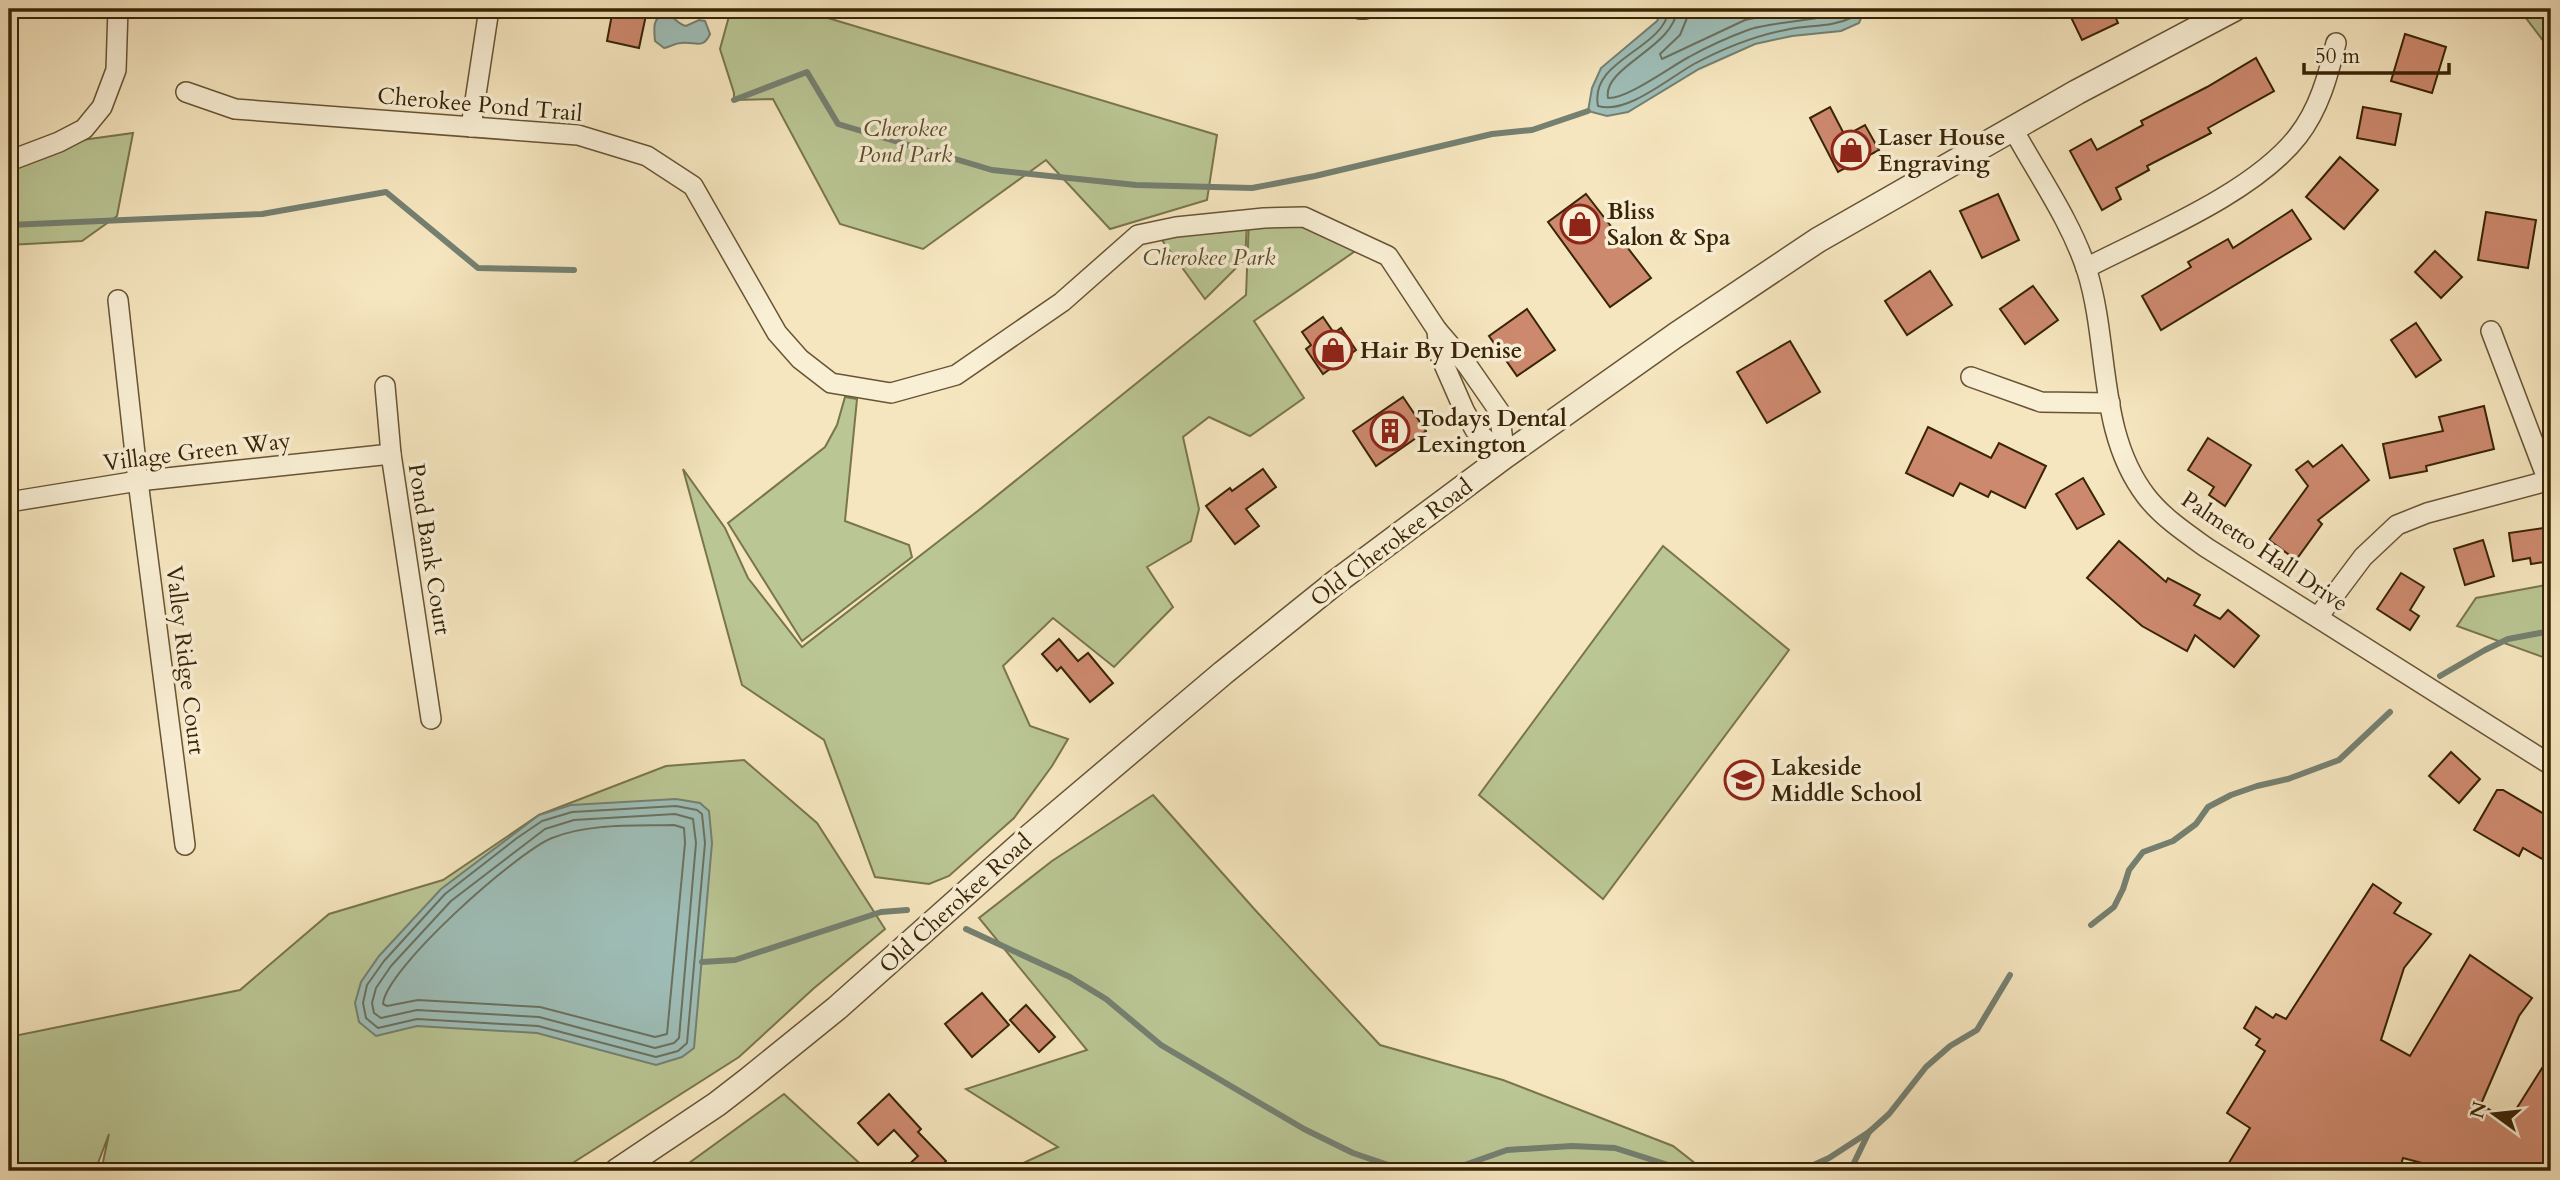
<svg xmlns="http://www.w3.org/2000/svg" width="2560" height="1180" font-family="Cardo,serif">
  <rect width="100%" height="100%" fill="#f6e6bf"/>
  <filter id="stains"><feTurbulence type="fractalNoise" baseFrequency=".00286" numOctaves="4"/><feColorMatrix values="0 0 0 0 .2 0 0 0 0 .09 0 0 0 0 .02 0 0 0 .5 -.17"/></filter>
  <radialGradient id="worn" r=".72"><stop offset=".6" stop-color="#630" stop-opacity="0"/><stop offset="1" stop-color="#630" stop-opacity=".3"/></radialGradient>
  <g fill="#bac694" stroke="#79754d" stroke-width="2">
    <path d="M731,9H798L1217,135L1207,200L1110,229L1046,160L923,249L840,224L773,99L734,100V93L720,49Z"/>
    <path d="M2519,9H2551V51Z"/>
    <path d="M133,133L117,216L82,241L9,245V150Z"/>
    <path d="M1304,217L1364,245L1254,321L1304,398L1250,436L1209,417L1183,437L1199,509L1191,541L1147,567L1173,607L1114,667L1053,618L1003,666L1030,726L1068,739L1052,766L1014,818L949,876L929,884L875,877L824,740L742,685L683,469L725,528L748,578L802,647L979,510L1246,295L1249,219Z"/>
    <path d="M1247,224L1245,259L1205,299L1162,240L1170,236Z"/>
    <path d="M845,397L857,399L845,521L909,545L912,557L802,641L728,523L825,447L837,425Z"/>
    <path d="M1663,546L1789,650L1603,899L1479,795Z"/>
    <path d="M2551,584V660L2457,626L2476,598Z"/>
    <path d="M744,760L817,823L885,929L813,989L739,1057L560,1171H101L109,1134L95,1171H9V1037L240,990L329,914L443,880L539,815L666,766Z"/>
    <path d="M1153,795L1256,911L1380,1045L1503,1080L1673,1146L1705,1171H1006L1058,1147L966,1089L1087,1050L979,918L1052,861Z"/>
    <path d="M784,1094L868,1171H678Z"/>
  </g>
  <g fill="#9ebeb8" stroke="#758071" stroke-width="2">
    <path d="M1663,9H1865L1859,23L1841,31L1792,36L1755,44L1699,69L1628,112L1607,116L1588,111L1592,88L1601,68L1657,21Z"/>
    <path d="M665,13C674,16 677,24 686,26L699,20L705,21L710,34C703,50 695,41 681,43C675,43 670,47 664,48L655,41C654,28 652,19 665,13Z"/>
    <path d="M676,799L700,803L709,811L712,843L694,1048L682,1057L656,1065L537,1033L417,1026L376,1036L359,1022L355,1003L361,982L379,956L441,889L539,815L571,805Z"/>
  </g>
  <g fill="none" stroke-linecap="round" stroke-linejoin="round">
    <g stroke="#6b715f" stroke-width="2">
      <path d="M1669,9C1664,50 1589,59 1598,106C1626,115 1669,78 1694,64C1724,48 1757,35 1790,29C1812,25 1833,27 1853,17L1857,9"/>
      <path d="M1677,9C1675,47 1602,67 1608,98C1627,99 1670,67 1689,57C1707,47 1729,37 1748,30C1772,21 1834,20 1848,9"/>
      <path d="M1688,9L1687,18L1680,35L1660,54L1662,59L1745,20L1797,9"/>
      <path d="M676,806L697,810L702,814L705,843L687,1043L678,1051L656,1057L538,1026L417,1019L378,1028L366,1018L363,1003L367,985L384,961L445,894L517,838L542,821L572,812Z"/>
      <path d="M675,814L693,819L696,843L679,1038L674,1043L655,1048L539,1017L417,1010L381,1018L374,1013L372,1003L376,988L391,966L451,901L545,829L574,820Z"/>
      <path d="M674,825L684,828L685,843L667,1034L655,1037L540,1007L418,1000L387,1006L383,1004C385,969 517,852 552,838C589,823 635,826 674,825Z"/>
    </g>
    <g stroke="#758071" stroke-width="6">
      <path d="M734,100L807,72L838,124L992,170L1136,185L1252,188L1315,176L1492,134L1532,130L1588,111"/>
      <path d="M9,225L262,214L386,192L478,268L574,270"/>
      <path d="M2440,676L2485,650L2508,639L2551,631"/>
      <path d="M2091,925L2114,907L2123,889L2129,870L2143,852L2173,841L2196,824L2208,807L2231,795L2257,786L2288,779L2339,760L2390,712"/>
      <path d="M966,929L1070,977L1106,999L1161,1045L1304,1129L1353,1153L1400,1169L1428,1171L1459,1167L1507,1150L1572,1146L1615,1148L1687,1171"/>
      <path d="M702,962L735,960L881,912L907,910"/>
      <path d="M1781,1171L1809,1167L1829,1158L1869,1132L1889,1114L1926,1067L1950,1046L1977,1030L2010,975"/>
      <path d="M1850,1171L1869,1132"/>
    </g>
  </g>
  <g fill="#cd896e" stroke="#382406" stroke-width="2">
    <path d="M613,9H642L641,14L646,15L639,48L607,41Z"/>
    <path d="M2067,9H2112L2118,23L2082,40Z"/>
    <path d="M2405,34L2446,47L2432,93L2391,81Z"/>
    <path d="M2256,58L2274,91L2208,128L2211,133L2147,166L2149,170L2116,188L2121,199L2102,210L2070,151L2091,139L2097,150L2143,125L2141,121L2207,87Z"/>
    <path d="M1830,107L1845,136L1865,125L1879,150L1838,172L1810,118Z"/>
    <path d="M2363,107L2401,114L2395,145L2357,138Z"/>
    <path d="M2340,157L2378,190L2344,229L2306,197Z"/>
    <path d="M1586,194L1651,278L1610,307L1548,222Z"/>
    <path d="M1998,194L2019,240L1982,258L1960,211Z"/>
    <path d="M2292,210L2311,239L2161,330L2142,296L2191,267L2188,262L2228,239L2233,248Z"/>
    <path d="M2486,212L2536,220L2528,268L2478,260Z"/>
    <path d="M2435,251L2462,277L2441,298L2415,272Z"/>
    <path d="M1930,271L1952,305L1907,335L1885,301Z"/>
    <path d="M2033,286L2058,320L2025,344L2000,309Z"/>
    <path d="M1527,309L1555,350L1517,376L1489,336Z"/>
    <path d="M1323,317L1334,333L1341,328L1356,350L1323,374L1306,349L1311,345L1302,332Z"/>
    <path d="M2416,323L2441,360L2416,377L2391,340Z"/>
    <path d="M1790,341L1820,392L1767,423L1737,372Z"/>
    <path d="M1403,397L1426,431L1376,466L1353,431Z"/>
    <path d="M2484,406L2494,449L2426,466L2427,471L2390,478L2383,444L2443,431L2439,417Z"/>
    <path d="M1928,427L1991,458L1999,443L2046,466L2025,508L1991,491L1988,497L1960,483L1953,496L1906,473Z"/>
    <path d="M2208,438L2251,465L2225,506L2209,495L2214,487L2188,470Z"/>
    <path d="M2342,445L2369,480L2318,520L2322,524L2296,560L2269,540L2308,486L2296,470L2308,461L2313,467Z"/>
    <path d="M1263,469L1276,487L1246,509L1259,526L1235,544L1206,506L1230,488L1232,491Z"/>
    <path d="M2083,478L2104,514L2077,529L2056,494Z"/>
    <path d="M2551,527V561L2531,564L2530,558L2513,561L2509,533Z"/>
    <path d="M2483,540L2494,576L2465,585L2454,549Z"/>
    <path d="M2119,541L2166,582L2168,578L2200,595L2194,605L2220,619L2228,610L2259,636L2234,667L2195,635L2187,651L2142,626L2087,578Z"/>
    <path d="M2401,573L2424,587L2410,610L2419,616L2410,630L2377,609Z"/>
    <path d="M1059,639L1078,661L1088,653L1113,683L1090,702L1061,667L1057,671L1042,654Z"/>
    <path d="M2451,752L2480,779L2459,803L2429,776Z"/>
    <path d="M2497,790H2503L2551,818V864L2523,848L2519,856L2474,830Z"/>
    <path d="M2373,884L2401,903L2394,913L2431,934L2404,968L2381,1040L2410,1056L2470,955L2532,998L2519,1016L2481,1104L2508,1122L2551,1054V1171H2452L2403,1158L2399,1171H2345L2330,1167L2327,1171H2224L2250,1128L2227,1113L2265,1051L2256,1045L2260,1039L2244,1028L2256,1007L2273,1018L2276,1014L2286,1019Z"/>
    <path d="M982,993L1009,1025L972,1057L945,1024Z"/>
    <path d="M1026,1005L1055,1037L1039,1052L1010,1020Z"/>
    <path d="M889,1094L921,1129L918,1132L946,1161L936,1171H902L918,1156L894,1130L878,1145L858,1123Z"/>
  </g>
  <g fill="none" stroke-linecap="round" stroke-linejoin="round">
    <defs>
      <g id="minor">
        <path d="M1360,9H1365"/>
        <path d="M186,92L235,109L578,135L647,156L693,186L777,333L800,359L831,383L891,393L956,375L1062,302L1138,235L1176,227L1264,218L1304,217L1388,256L1437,330L1467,365L1499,411L1505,456"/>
        <path d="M471,127L489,9"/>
        <path d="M2013,129C2038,175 2071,221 2087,271C2110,345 2097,432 2146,496C2162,517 2186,533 2207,548L2551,765"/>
        <path d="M9,161L59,142L84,129L102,107L116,70L118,9"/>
        <path d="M2086,268C2150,235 2254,193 2298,136C2319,109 2328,76 2336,43"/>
        <path d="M118,300L138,481L185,845"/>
        <path d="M1437,330L1439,353L1464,410L1475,430L1505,456"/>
        <path d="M2491,331L2548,481"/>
        <path d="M1971,377L2041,402L2110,403"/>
        <path d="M385,386L391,454L431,719"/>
        <path d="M9,502L138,481L391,454"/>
        <path d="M2318,617L2363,557L2397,525L2427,513L2551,480"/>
      </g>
      <path id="tertiary" d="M617,1171L717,1104L748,1080L837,1008L1028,838L1223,673L1336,582L1505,456L1676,335L1818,240L2077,92L2234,9"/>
    </defs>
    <use href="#minor" stroke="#685434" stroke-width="22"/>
    <use href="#tertiary" stroke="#685434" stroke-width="27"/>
    <use href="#minor" stroke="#f9efd5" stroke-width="19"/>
    <use href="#tertiary" stroke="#f9efd5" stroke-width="24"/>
  </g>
  <defs>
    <symbol id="shop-ring" viewBox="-11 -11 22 22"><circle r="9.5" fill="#f9efd5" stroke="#8f2418" stroke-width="1.5"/><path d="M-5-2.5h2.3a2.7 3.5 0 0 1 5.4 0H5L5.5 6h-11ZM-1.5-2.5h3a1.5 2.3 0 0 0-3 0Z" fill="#8f2418"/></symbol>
    <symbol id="building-ring" viewBox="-11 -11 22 22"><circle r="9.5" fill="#f9efd5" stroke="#8f2418" stroke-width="1.5"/><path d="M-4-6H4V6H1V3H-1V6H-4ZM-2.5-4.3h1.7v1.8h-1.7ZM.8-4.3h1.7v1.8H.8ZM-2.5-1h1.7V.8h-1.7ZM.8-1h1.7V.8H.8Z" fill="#8f2418"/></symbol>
    <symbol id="school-ring" viewBox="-11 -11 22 22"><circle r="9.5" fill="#f9efd5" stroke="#8f2418" stroke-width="1.5"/><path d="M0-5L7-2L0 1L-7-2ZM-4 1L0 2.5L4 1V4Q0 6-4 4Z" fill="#8f2418"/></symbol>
  </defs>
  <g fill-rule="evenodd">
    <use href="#shop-ring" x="1829" y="128" width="44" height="44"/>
    <use href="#shop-ring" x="1558" y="202" width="44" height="44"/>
    <use href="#shop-ring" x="1311" y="328" width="44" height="44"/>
    <use href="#building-ring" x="1368" y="409" width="44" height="44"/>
    <use href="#school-ring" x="1722" y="758" width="44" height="44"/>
  </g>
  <g text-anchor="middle" stroke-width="7" stroke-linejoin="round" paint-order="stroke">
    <g font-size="23" fill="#382406" stroke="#f9efd5">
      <text transform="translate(480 104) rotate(5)" y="8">Cherokee Pond Trail</text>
      <text transform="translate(197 451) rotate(-7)" y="8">Village Green Way</text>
      <text transform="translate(1391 542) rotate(-37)" y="8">Old Cherokee Road</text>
      <text transform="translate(430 549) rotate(81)" y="8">Pond Bank Court</text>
      <text transform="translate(2265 551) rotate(34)" y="8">Palmetto Hall Drive</text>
      <text transform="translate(186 660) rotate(83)" y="8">Valley Ridge Court</text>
      <text transform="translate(955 903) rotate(-42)" y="8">Old Cherokee Road</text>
    </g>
    <g font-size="23" font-style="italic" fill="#584c2a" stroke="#f9efd5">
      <text x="905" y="136">Cherokee<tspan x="905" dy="26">Pond Park</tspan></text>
      <text x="1209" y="265">Cherokee Park</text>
    </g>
    <g font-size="23" font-weight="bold" fill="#382406" stroke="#f9efd5" text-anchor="start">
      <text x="1878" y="145">Laser House<tspan x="1878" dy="26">Engraving</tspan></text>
      <text x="1607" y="219">Bliss<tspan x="1607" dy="26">Salon &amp; Spa</tspan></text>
      <text x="1360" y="358">Hair By Denise</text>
      <text x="1417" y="426">Todays Dental<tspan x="1417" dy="26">Lexington</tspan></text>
      <text x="1771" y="775">Lakeside<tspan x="1771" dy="26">Middle School</tspan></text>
    </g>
  </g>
  <rect width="2560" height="1180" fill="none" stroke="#f6e6bf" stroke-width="35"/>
  <rect x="10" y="10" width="2539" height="1159" fill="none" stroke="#382406" stroke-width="3.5"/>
  <rect x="18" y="18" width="2525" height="1145" fill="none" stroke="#382406" stroke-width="2"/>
  <g transform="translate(2494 1114) rotate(285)" stroke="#f9efd5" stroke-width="5" paint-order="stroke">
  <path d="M0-5L12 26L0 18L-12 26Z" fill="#382406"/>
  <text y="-10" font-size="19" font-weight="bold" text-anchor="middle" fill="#382406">N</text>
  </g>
  <path d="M2304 63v10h145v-10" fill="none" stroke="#382406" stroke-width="3.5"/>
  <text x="2315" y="63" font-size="21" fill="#382406" stroke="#f9efd5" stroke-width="5" paint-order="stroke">50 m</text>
  <rect width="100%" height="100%" filter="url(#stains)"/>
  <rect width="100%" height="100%" fill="url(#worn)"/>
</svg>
